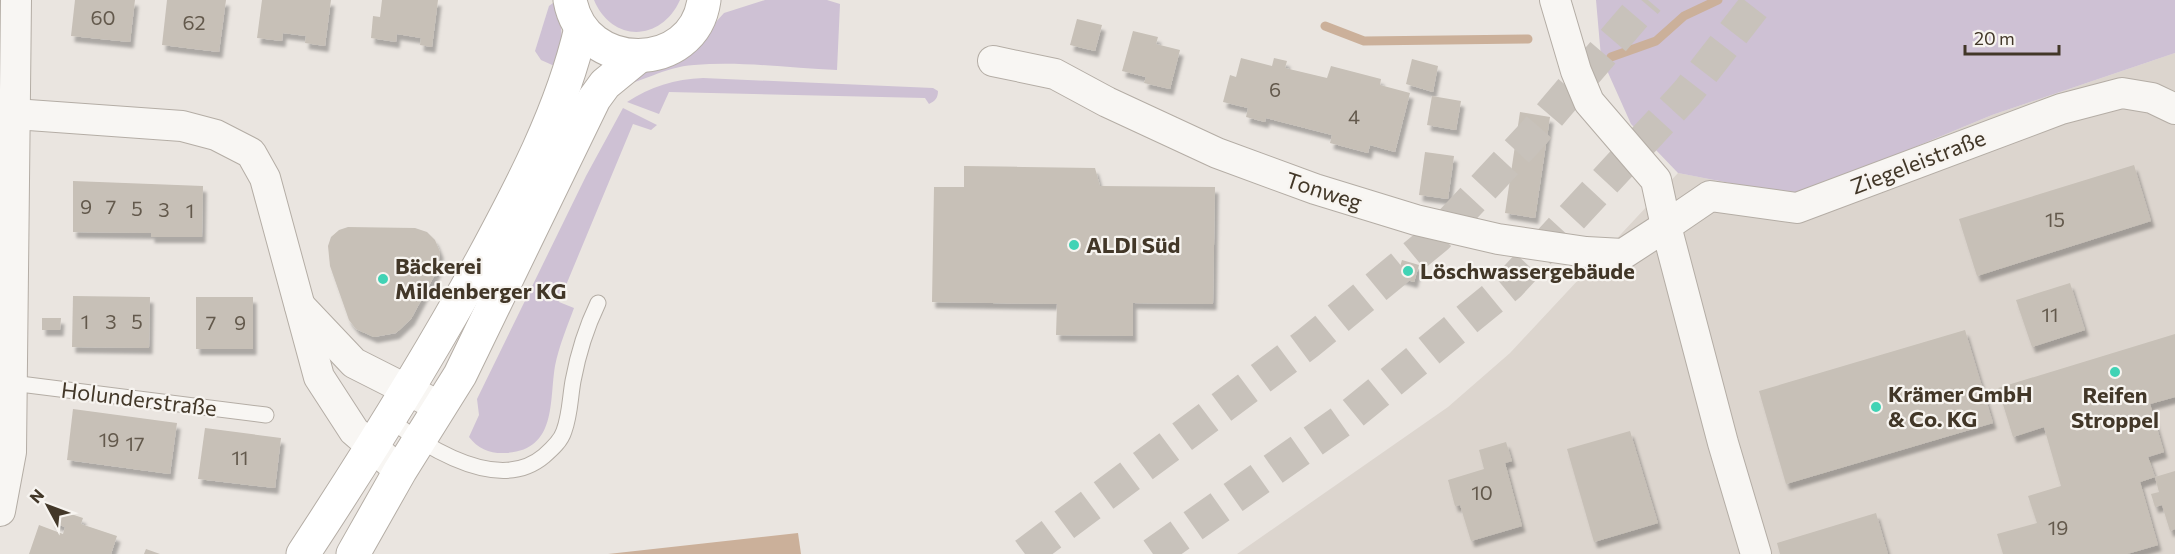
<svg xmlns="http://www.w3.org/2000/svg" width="2175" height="554" font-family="Commissioner,sans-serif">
  <defs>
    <filter id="shadow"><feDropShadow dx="3.5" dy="6" stdDeviation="1.5" flood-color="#0004"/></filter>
  </defs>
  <rect width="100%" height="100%" fill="#eae5e0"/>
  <path fill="#dcd5ce" d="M2175,53V554H1237L1448,407L1510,353L1678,173L1797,196L1992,115Z"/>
  <g fill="#cec1d4">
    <path d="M594,0H680C661,42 612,43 594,0Z"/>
    <path d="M765,0H827L840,4L837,70C790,68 741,61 694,65C664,67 641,83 614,88L705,34L724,13Z"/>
    <path d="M1596,0H2175V53L1992,115L1797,196L1678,173L1631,124L1601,57Z"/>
    <path d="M553,3C564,24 563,45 559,68L541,60L535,51L549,6Z"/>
    <path d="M703,78L933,88L938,91C938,98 935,101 929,104L925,98L669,92L659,114L627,102C650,87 675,79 703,78Z"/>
    <path d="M623,108L657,125L651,130L633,124L559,302L574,308C567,327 559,346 555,366C549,402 557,450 506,453C491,454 478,449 469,437L479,415L477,399L586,176Z"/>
  </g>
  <path fill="#cbb09a" d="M798,533L801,554H608Z"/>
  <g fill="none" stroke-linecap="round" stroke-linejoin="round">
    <g stroke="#cbb09a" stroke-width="9">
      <path d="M1325,26L1364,41L1528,39"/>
      <path d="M1611,57L1656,41L1684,16L1718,0"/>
    </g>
  </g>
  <g fill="#c7c0b7" filter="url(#shadow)">
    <path d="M75,0H135L130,42L71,36Z"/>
    <path d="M167,0H226L219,52L162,45Z"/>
    <path d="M262,0H331L325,46L305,43L306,36L283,33L282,41L257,38Z"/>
    <path d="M382,0H438L432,47L420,45L421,38L397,34L396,42L371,38L373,16L380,17Z"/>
    <path d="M1077,19L1102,25L1095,51L1070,45Z"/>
    <path d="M1133,31L1158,37L1156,44L1180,50L1170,89L1144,83L1146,77L1122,71Z"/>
    <path d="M1241,58L1272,66L1274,58L1287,61L1285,68L1327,78L1331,66L1381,79L1380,85L1410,93L1395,152L1370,145L1368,153L1330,143L1332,135L1266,118L1265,122L1246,117L1248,108L1223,102L1230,75L1236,77Z"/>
    <path d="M1412,59L1438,66L1433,92L1406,84Z"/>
    <path d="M1432,96L1461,101L1456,130L1427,125Z"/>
    <path d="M1520,112L1550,117L1535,218L1505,213Z"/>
    <path d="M1425,152L1454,156L1448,199L1419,195Z"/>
    <path d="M2134,165L2151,221L1977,276L1959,219Z"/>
    <path d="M964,166L1095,168L1100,186L1215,187L1213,304L1133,303V336L1056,335L1057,304L932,302L934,187H964Z"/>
    <path d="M73,181L203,186L202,237H151V233L73,232Z"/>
    <path d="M348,227L415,228L427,232L435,240L440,252L438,269L411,319L396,333L374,337L356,329L349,320L330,266L328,246L331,237L339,230Z"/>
    <path d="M1402,260L1419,265L1414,282L1397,277Z"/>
    <path d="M2070,283L2085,330L2032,347L2016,300Z"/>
    <path d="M73,296L150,297L149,348L72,347Z"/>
    <rect x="196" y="297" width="57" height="52"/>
    <path d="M42,318H61L60,330H42Z"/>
    <path d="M1965,330L1993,423L1786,484L1759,391Z"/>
    <path d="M2175,334V397L2150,404L2164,452L2148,457L2155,477L2175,471V529L2170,531L2162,505L2155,507L2151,494L2159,492L2155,477L2140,482L2158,545L2127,554H2003L1997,534L2037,523L2028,496L2061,486L2044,427L2013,437L1998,388Z"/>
    <path d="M73,409L177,423L170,474L67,460Z"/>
    <path d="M205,428L281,438L275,488L198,479Z"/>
    <path d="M1630,431L1658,523L1594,542L1567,449Z"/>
    <path d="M1506,442L1512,461L1505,463L1522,526L1471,541L1460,505L1455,506L1448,480L1484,469L1479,450Z"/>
    <path d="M56,509L83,518L81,524L117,536L111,554H29L39,525L63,534L65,527L52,522Z"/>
    <path d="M1876,513L1888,554H1780L1777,543Z"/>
    <path d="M146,549L160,554H144Z"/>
  </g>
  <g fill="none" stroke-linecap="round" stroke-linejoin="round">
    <g stroke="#c8c2bb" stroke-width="33" stroke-dasharray="33 16" stroke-linecap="butt">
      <path d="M1025,554L1308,343L1437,237L1534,133L1648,0"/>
      <path d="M1153,554L1353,413L1509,285L1687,93L1759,0"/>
    </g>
    <defs>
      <g id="lane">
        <path d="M12,383L266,415"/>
        <path d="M390,420C428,448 499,494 544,456C552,449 561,441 564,431C570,415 570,398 573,381C578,354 586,328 598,303"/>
      </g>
      <g id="street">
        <path d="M1555,0L1576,71L1589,102L1656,180L1666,226L1710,196L1797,208L2061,109L2122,93L2152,98L2175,109"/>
        <path d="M993,61L1055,74L1107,102L1217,153L1315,189L1416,220L1498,239L1586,252L1623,254L1666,226L1723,443L1756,554"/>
        <path d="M0,113L182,126L216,135L251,153L265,178L319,377L354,431L400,471"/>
        <path d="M300,306L354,363L441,407"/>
        <path d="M0,511L11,452L16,0"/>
      </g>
      <g id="secondary">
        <path d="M570,0C583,74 694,74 704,0"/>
        <path d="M303,554C366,458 426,363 481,262C521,188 562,111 581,28"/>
        <path d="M353,554L400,471L460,375L594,99L605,84L638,57"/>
      </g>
    </defs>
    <use href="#lane" stroke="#b4ada5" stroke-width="17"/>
    <use href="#street" stroke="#b4ada5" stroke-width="32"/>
    <use href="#secondary" stroke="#b4ada5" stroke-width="35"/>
    <use href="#lane" stroke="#f8f6f3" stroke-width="15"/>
    <use href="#street" stroke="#f8f6f3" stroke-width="30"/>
    <use href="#secondary" stroke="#fff" stroke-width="33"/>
  </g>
  <g fill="#41d3b5" stroke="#f7f4f0" stroke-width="2">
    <circle cx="1074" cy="245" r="6"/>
    <circle cx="1408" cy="271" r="6"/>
    <circle cx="383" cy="279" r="6"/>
    <circle cx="2115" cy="372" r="6"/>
    <circle cx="1876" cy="407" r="6"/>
  </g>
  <g text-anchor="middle" stroke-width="4.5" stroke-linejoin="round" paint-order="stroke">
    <g font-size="20" fill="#63594c">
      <text x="103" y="25">60</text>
      <text x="194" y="30">62</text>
      <text x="1275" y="97">6</text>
      <text x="1354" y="124">4</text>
      <text x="86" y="214">9</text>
      <text x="111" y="214">7</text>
      <text x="137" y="216">5</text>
      <text x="164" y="217">3</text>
      <text x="190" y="218">1</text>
      <text x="2055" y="227">15</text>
      <text x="2050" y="322">11</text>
      <text x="85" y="329">1</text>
      <text x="111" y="329">3</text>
      <text x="137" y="329">5</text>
      <text x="211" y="330">7</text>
      <text x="240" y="330">9</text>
      <text x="109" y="447">19</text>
      <text x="135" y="451">17</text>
      <text x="240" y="465">11</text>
      <text x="1482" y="500">10</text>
      <text x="2058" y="535">19</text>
    </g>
    <g font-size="22" fill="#423728" stroke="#f7f4f0">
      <text transform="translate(1918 162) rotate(-21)" y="8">Ziegeleistraße</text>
      <text transform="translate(1324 191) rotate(18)" y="8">Tonweg</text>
      <text transform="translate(139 399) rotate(7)" y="8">Holunderstraße</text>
    </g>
    <g font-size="22" font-weight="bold" fill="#423728" stroke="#f7f4f0" text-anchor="start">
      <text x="1086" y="253">ALDI Süd</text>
      <text x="395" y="274">Bäckerei<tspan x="395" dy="25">Mildenberger KG</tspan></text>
      <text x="1420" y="279">Löschwassergebäude</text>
      <text x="1888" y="402">Krämer GmbH<tspan x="1888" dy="25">&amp; Co. KG</tspan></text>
      <text x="2115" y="403" text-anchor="middle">Reifen<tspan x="2115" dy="25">Stroppel</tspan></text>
    </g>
  </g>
  <g transform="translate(48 506) rotate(311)" stroke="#f7f4f0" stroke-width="4.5" paint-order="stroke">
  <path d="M0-4.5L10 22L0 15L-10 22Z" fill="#423728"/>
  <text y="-9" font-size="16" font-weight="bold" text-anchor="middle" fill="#423728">N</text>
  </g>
  <path d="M1965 45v9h94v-9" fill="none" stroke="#423728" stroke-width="3"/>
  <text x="1974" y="45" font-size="18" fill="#423728" stroke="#f7f4f0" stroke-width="4.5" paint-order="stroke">20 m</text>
</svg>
